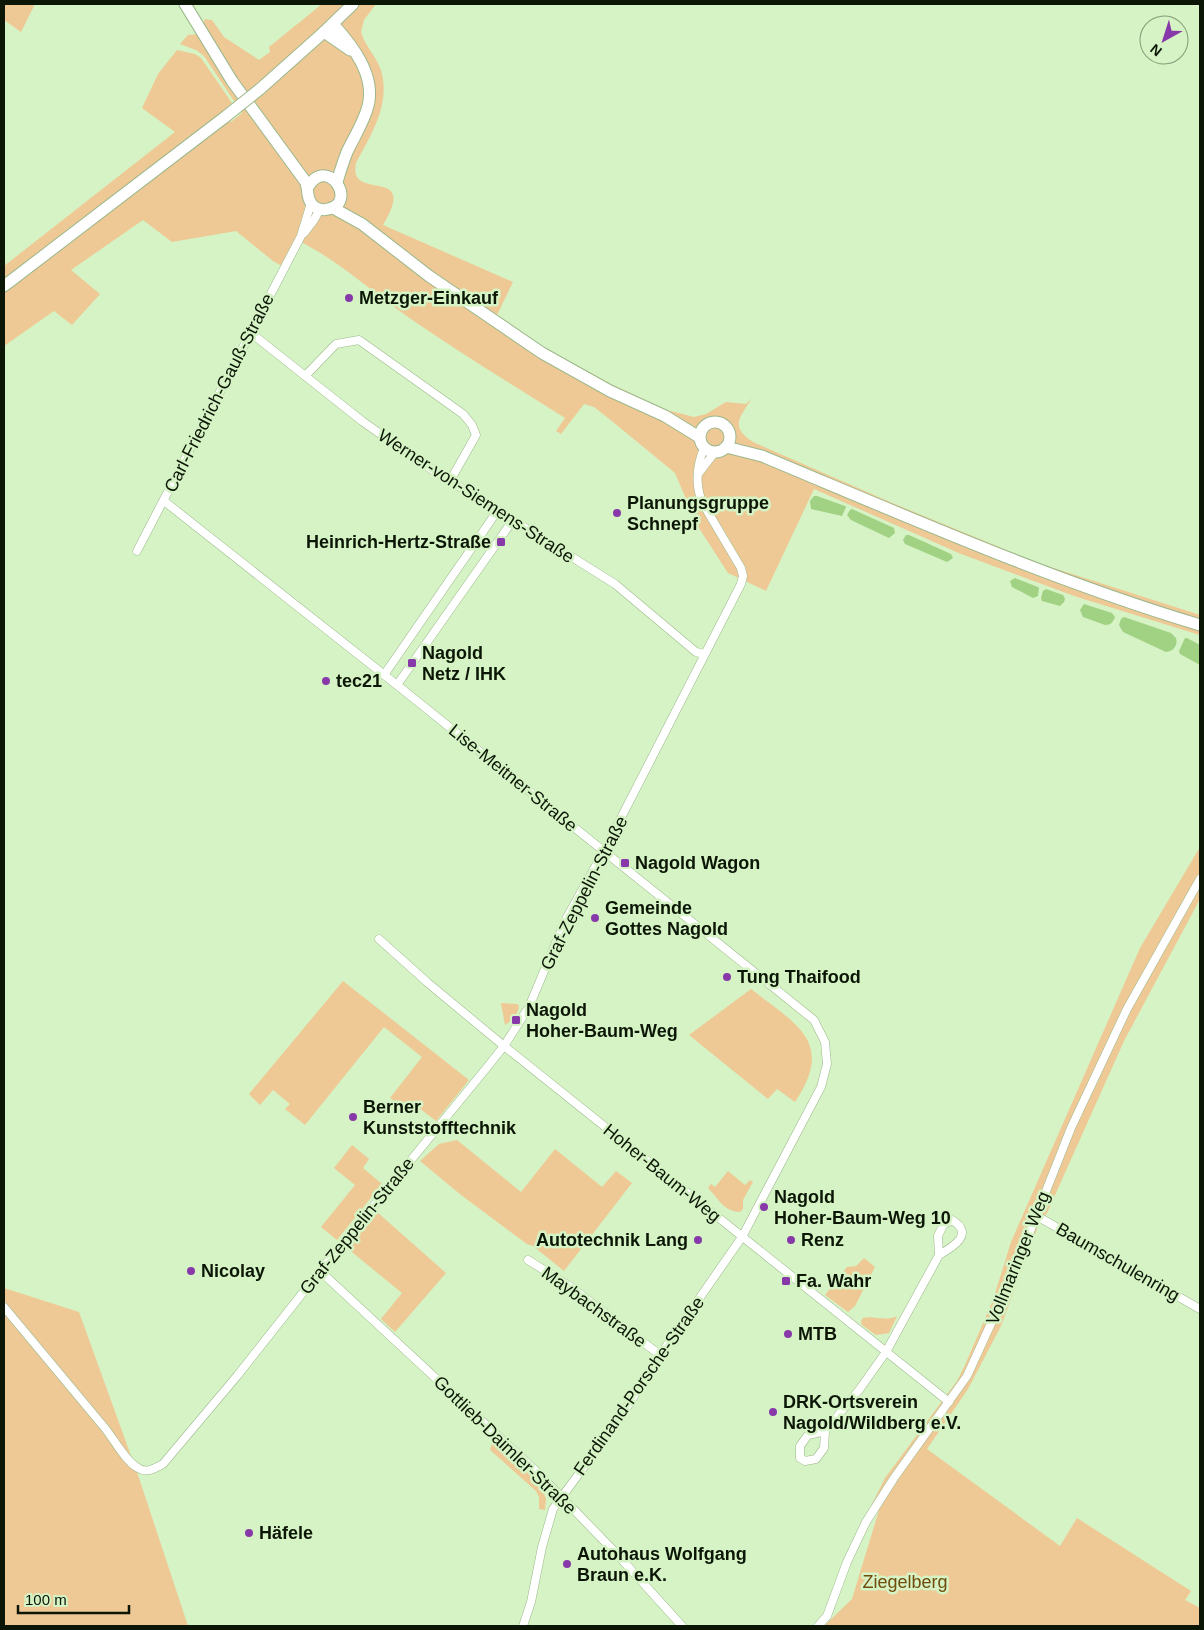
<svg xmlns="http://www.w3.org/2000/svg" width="1204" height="1630" font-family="Helvetica,sans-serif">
  <rect width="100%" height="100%" fill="#d5f3c4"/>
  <g fill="#efc995">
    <path d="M4,4H35L21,32L4,20Z"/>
    <path d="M322,4H376L364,20L361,32C365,46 376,56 381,70C391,104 371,135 356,163C347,204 420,163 383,225L513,282L497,315L545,348L613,385L667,410L694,417L706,414L726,402L746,404L752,398C740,418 729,426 753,442L890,502L1038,563L1200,615V635L1077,597L961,554L814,489L766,591L728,573L697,525L675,473L613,422L594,407L584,404L561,434L556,431L565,418C512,385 459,352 408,317C371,291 339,261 299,241L284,267L273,261L236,231L172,242L143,220L71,270L100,294L72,325L54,311L4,346V266L175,132L142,108L158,74L177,50L195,54L201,58L232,103L186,146L225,117L231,122L242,113L204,56L196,50L180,44L188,35L199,34L205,19L212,20L224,37L259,60L270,52L269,47Z"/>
    <path d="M1200,847V899L1124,1041L1047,1213L1038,1226L1001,1326L968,1389L927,1449L1060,1546L1077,1518L1191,1591L1185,1600L1200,1608V1626H824L852,1599L879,1510L870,1508L885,1478L957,1381L965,1365L993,1300L1011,1242L1140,948Z"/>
    <path d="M343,981L469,1080L436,1121L419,1108L415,1112L403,1108L390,1098L422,1057L384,1027L305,1125L285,1109L290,1104L273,1090L260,1105L249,1094Z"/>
    <path d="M751,989C795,1024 836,1041 795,1102L777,1089L768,1099L689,1035Z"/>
    <path d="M501,1003L517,1004L519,1006C518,1015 512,1020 505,1025Z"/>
    <path d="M457,1140L521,1192L555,1149L602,1187L616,1171L632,1183L564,1271L533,1246L527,1244L461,1195L420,1161L439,1144Z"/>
    <path d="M352,1145L369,1159L363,1168L382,1184L337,1240L321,1227L355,1185L334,1168Z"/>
    <path d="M728,1171L745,1185L750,1180L753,1182L743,1200V1209L740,1212C723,1211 719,1199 708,1188L711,1184L715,1187Z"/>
    <path d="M377,1212L446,1273L395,1332L381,1319L402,1293L347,1248Z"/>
    <path d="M864,1258L875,1267L855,1306L848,1312L825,1295L847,1267L856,1266Z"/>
    <path d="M4,1288L79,1312L139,1478L188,1626H4Z"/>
    <path d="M897,1316L889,1333L876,1335L862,1325L861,1321L863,1318C874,1315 886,1322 897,1316Z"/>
    <path d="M494,1437L541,1485L546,1499L545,1510L539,1509V1497L536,1491L490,1450Z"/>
  </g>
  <g fill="#a1d182">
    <path d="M814,496H817L845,506L846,507L842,516L811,509L810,501Z"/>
    <path d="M852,509L894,528L895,533L889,538L851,520L847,515L850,510Z"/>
    <path d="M906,535H909L951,554L953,558L947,562L905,544L903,540Z"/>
    <path d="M1015,578L1038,587L1039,588L1038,596L1033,598L1012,587L1010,581Z"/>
    <path d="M1046,589L1063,595L1065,599L1064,602L1060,606L1042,601L1041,598L1043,591Z"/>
    <path d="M1084,604L1112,613L1115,617C1113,622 1111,625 1105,625L1083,617L1080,610Z"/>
    <path d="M1124,617L1171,633L1176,638C1178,645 1174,651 1166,652L1123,632L1119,625L1121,619Z"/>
    <path d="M1185,638H1187L1200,645V665L1180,654L1179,651Z"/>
  </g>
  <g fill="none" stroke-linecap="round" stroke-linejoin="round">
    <defs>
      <g id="street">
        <path d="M304,233L314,220L320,209"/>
        <path d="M251,333L362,421L420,462L615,584L696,652L704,654"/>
        <path d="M305,376L336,344L359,340L463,414L472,425L476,435L450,481"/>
        <path d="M698,474L715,452"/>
        <path d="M164,501L397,685L814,1020L825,1042L827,1064L821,1087L742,1237L660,1355L620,1418L553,1509L542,1547L531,1602L523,1626"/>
        <path d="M137,551L301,236L311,203"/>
        <path d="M384,675L498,510"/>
        <path d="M397,685L513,520"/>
        <path d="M379,939L428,983L504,1046L949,1402"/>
        <path d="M1035,1215L1200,1309"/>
        <path d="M528,1260L571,1287L660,1355"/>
        <path d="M320,1271L536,1471L615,1552L682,1626"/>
        <path d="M4,1307C37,1347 71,1387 104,1427C114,1439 125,1461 138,1468C147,1474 155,1468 163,1464L237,1376L320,1271L484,1071L504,1046L529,1007L565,921L604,851L741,584L743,576L741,568L702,502C695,484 697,465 704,448"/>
        <path d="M825,1431L824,1448L816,1459L805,1461L800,1458V1446L808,1435L825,1431L859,1390L886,1352L939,1255L938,1236L943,1225L952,1220C975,1234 953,1247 939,1255"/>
        <path d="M818,1626L827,1616L847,1562L866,1522L894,1478L967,1376L1010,1282L1071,1128L1127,1009L1200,879"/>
      </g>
      <g id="secondary">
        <path d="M185,4L232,81L305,181C309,188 306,196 311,203C314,208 321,211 328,209C359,203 327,154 308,187"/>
        <path d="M333,24C352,45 376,75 368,106C364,122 354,137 347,152C343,162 340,172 337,182"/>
        <path d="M324,32L350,50"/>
        <path d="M260,89L324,32L353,4"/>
        <path d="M333,208L362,224L429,276L542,353L610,391L665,416L699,437"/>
        <path d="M4,286L225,117"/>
        <circle cx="715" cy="437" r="15"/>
        <path d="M726,447L762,456C906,516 1050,580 1200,625"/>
      </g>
    </defs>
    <use href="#street" stroke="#9cb88b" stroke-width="9"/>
    <use href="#secondary" stroke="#9cb88b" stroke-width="13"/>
    <use href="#street" stroke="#fff" stroke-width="8"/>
    <use href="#secondary" stroke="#fff" stroke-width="11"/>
    <defs>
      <path id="secondary-bridge" d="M225,117L260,89"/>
    </defs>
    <use href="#secondary-bridge" stroke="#9cb88b" stroke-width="13" stroke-linecap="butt"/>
    <use href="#secondary-bridge" stroke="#fff" stroke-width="11"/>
  </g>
  <g fill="#8739a9" stroke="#d5f3c4" stroke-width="2">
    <circle cx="349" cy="298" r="5"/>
    <circle cx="617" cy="513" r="5"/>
    <rect x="496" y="537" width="10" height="10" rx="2.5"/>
    <rect x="407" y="658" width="10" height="10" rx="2.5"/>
    <circle cx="326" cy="681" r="5"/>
    <rect x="620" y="858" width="10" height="10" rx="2.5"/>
    <circle cx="595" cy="918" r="5"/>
    <circle cx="727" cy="977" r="5"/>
    <rect x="511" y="1015" width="10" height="10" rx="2.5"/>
    <circle cx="353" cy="1117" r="5"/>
    <circle cx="764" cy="1207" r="5"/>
    <circle cx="698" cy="1240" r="5"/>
    <circle cx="791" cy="1240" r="5"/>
    <circle cx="191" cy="1271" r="5"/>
    <rect x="781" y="1276" width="10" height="10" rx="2.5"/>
    <circle cx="788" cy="1334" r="5"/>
    <circle cx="773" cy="1412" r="5"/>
    <circle cx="249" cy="1533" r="5"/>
    <circle cx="567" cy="1564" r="5"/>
  </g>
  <g text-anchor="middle" stroke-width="5" stroke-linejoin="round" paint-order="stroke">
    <g font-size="18" font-weight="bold" fill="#0c1606" stroke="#d5f3c4" text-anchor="start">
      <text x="359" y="304">Metzger-Einkauf</text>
      <text x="627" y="509">Planungsgruppe<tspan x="627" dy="21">Schnepf</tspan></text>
      <text x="491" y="548" text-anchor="end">Heinrich-Hertz-Straße</text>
      <text x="422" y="659">Nagold<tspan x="422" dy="21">Netz / IHK</tspan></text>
      <text x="336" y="687">tec21</text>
      <text x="635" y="869">Nagold Wagon</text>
      <text x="605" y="914">Gemeinde<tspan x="605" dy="21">Gottes Nagold</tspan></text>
      <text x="737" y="983">Tung Thaifood</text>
      <text x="526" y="1016">Nagold<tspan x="526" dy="21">Hoher-Baum-Weg</tspan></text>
      <text x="363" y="1113">Berner<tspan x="363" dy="21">Kunststofftechnik</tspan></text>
      <text x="774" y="1203">Nagold<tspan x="774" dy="21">Hoher-Baum-Weg 10</tspan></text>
      <text x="688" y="1246" text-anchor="end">Autotechnik Lang</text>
      <text x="801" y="1246">Renz</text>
      <text x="201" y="1277">Nicolay</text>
      <text x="796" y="1287">Fa. Wahr</text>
      <text x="798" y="1340">MTB</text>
      <text x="783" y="1408">DRK-Ortsverein<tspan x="783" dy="21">Nagold/Wildberg e.V.</tspan></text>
      <text x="259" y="1539">Häfele</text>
      <text x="577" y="1560">Autohaus Wolfgang<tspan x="577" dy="21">Braun e.K.</tspan></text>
    </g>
    <g font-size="18" fill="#0c1606" stroke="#d5f3c4">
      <text transform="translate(219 393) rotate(-63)" y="6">Carl-Friedrich-Gauß-Straße</text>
      <text transform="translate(476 496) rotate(33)" y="6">Werner-von-Siemens-Straße</text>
      <text transform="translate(513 778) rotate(39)" y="6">Lise-Meitner-Straße</text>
      <text transform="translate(584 893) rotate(-63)" y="6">Graf-Zeppelin-Straße</text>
      <text transform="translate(662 1173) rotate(39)" y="6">Hoher-Baum-Weg</text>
      <text transform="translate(357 1226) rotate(-51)" y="6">Graf-Zeppelin-Straße</text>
      <text transform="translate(1018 1258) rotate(-68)" y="6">Vollmaringer Weg</text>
      <text transform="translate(1118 1262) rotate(30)" y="6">Baumschulenring</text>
      <text transform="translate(594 1307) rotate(36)" y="6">Maybachstraße</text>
      <text transform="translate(639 1386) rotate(-55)" y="6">Ferdinand-Porsche-Straße</text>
      <text transform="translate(505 1445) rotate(44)" y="6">Gottlieb-Daimler-Straße</text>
    </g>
    <g font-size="18" fill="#714c0d" stroke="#d5f3c4">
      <text x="905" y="1588">Ziegelberg</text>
    </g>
  </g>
  <rect width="1204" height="1630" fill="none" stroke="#0c1606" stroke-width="10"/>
  <g transform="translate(1164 40) rotate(219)"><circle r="24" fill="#d5f3c4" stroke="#859b78"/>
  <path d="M0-4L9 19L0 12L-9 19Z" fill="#8739a9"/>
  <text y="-8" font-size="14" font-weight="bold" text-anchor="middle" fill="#0c1606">N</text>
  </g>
  <path d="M18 1605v8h111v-8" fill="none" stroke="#0c1606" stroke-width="2.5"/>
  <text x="25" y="1605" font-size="15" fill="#0c1606" stroke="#d5f3c4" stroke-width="4" paint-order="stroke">100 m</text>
</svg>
